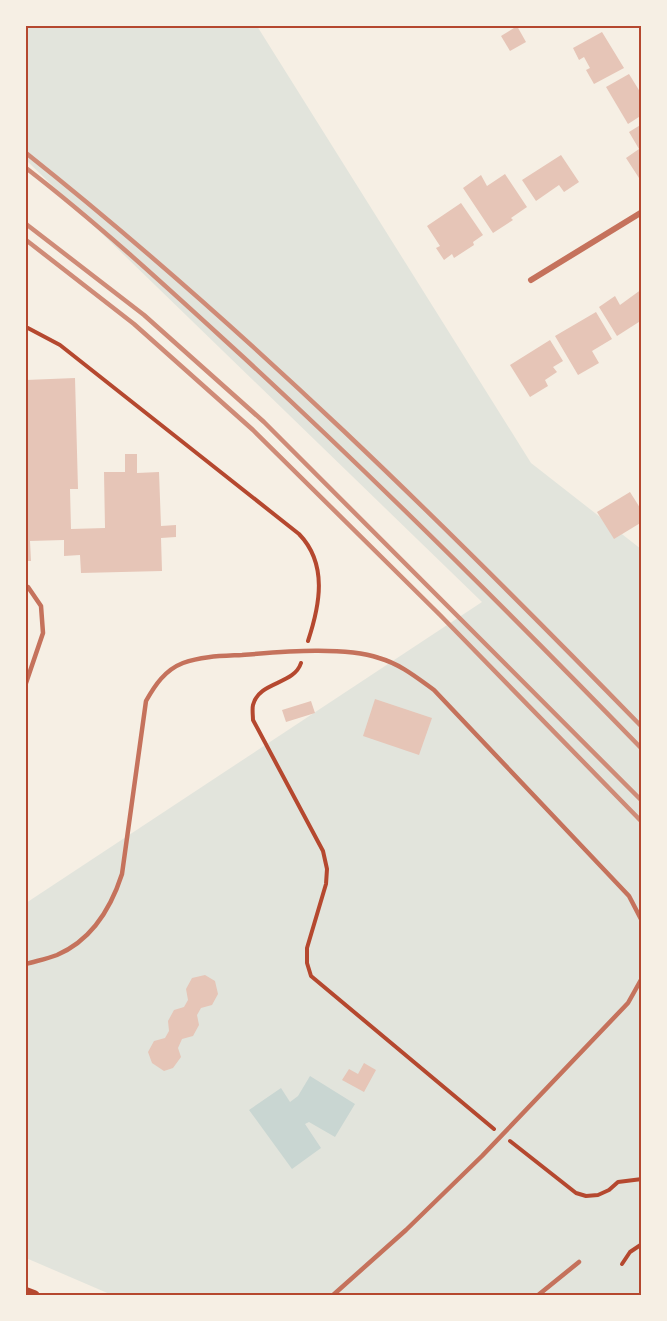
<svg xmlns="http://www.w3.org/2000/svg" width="667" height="1321" font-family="Rubik,sans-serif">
  <rect width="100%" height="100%" fill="#f6efe4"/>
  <path fill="#e2e4dc" d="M26,26H257L531,463L641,549V1295H112L26,1258V903L482,602L26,160Z"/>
  <path fill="#c9d6d2" d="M310,1076L355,1104L335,1137L309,1122L305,1124L321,1148L292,1169L249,1110L281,1088L290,1102L298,1096Z"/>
  <g fill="#e6c5b7">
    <path d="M517,26L526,42L510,51L501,36Z"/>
    <path d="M602,32L624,68L594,84L586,70L590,68L584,57L579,60L573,48Z"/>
    <path d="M629,74L642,95V115L628,124L606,87Z"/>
    <path d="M642,124V176L639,178L626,158L639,149L629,132Z"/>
    <path d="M561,155L579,182L564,192L559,185L536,201L522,180Z"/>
    <path d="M505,174L527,207L511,218L513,220L493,233L463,188L481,175L487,186Z"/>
    <path d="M461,203L483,235L473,242L474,245L454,258L452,254L444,260L436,248L440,246L427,226Z"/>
    <path d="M642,289V320L617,336L599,307L615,296L620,305Z"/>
    <path d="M596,312L612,339L592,351L599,363L578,375L555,336Z"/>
    <path d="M550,340L563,361L553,367L557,372L545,380L548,386L530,397L510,365Z"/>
    <path d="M75,378L78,489H70L71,529L105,528L104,472H125V454H137V473L159,472L161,526L176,525V537L161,538L162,571L81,573L80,555L64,556V540L30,541L31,561H26V380Z"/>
    <path d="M630,492L642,511V522L614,539L597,512Z"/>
    <path d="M375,699L432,718L419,755L363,736Z"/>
    <path d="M311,701L315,713L286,722L282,710Z"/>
    <path d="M205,975L215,981L218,994L212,1005L201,1008L197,1015L199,1025L193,1036L182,1039L178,1048L181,1057L173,1068L164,1071L152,1063L148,1052L154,1041L165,1038L169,1031L168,1021L174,1010L184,1007L188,1000L186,989L192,978Z"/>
    <path d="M364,1063L376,1070L364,1092L342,1080L349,1069L358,1074Z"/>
  </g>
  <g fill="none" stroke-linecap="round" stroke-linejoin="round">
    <g stroke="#b5482f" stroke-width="4">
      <path d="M26,327L60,345L299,534C328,564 320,605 308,641"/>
      <path d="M301,663C294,685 259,681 253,705C252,709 253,716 253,720L323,851L327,869L326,884L307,948V963L311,976L494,1129"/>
      <path d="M510,1141L576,1193L586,1196L598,1195L609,1190L618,1182L642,1179"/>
      <path d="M622,1264L630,1252L642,1244"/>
    </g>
    <g stroke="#c5725c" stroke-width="4.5">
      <path d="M26,587H28L41,606L43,633L26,683"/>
      <path d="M26,964C36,961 47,959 57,955C92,940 111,908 122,874L146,701C155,685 165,670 183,663C202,656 223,656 242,655C280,652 343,646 379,658C400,664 416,677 434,690L629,896L642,921"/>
      <path d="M332,1296L406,1230L482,1156L628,1003L642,978"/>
      <path d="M537,1296L579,1262"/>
    </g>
    <path stroke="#c5725c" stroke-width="6" d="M531,280L642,212"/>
    <path stroke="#b5482f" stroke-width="12" d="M26,1293L34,1296"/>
    <g stroke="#cf8b77" stroke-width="4.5">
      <path d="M26,153C246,328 446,526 642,727"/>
      <path d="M26,168C101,226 171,291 241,355C379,482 511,614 642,749"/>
      <path d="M26,224L144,315L264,422L642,801"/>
      <path d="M26,240L134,324L253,430L440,615L642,822"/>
    </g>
  </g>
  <rect width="667" height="1321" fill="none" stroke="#f6efe4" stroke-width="54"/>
  <rect x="27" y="27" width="613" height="1267" fill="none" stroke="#b5482f" stroke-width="2"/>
</svg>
